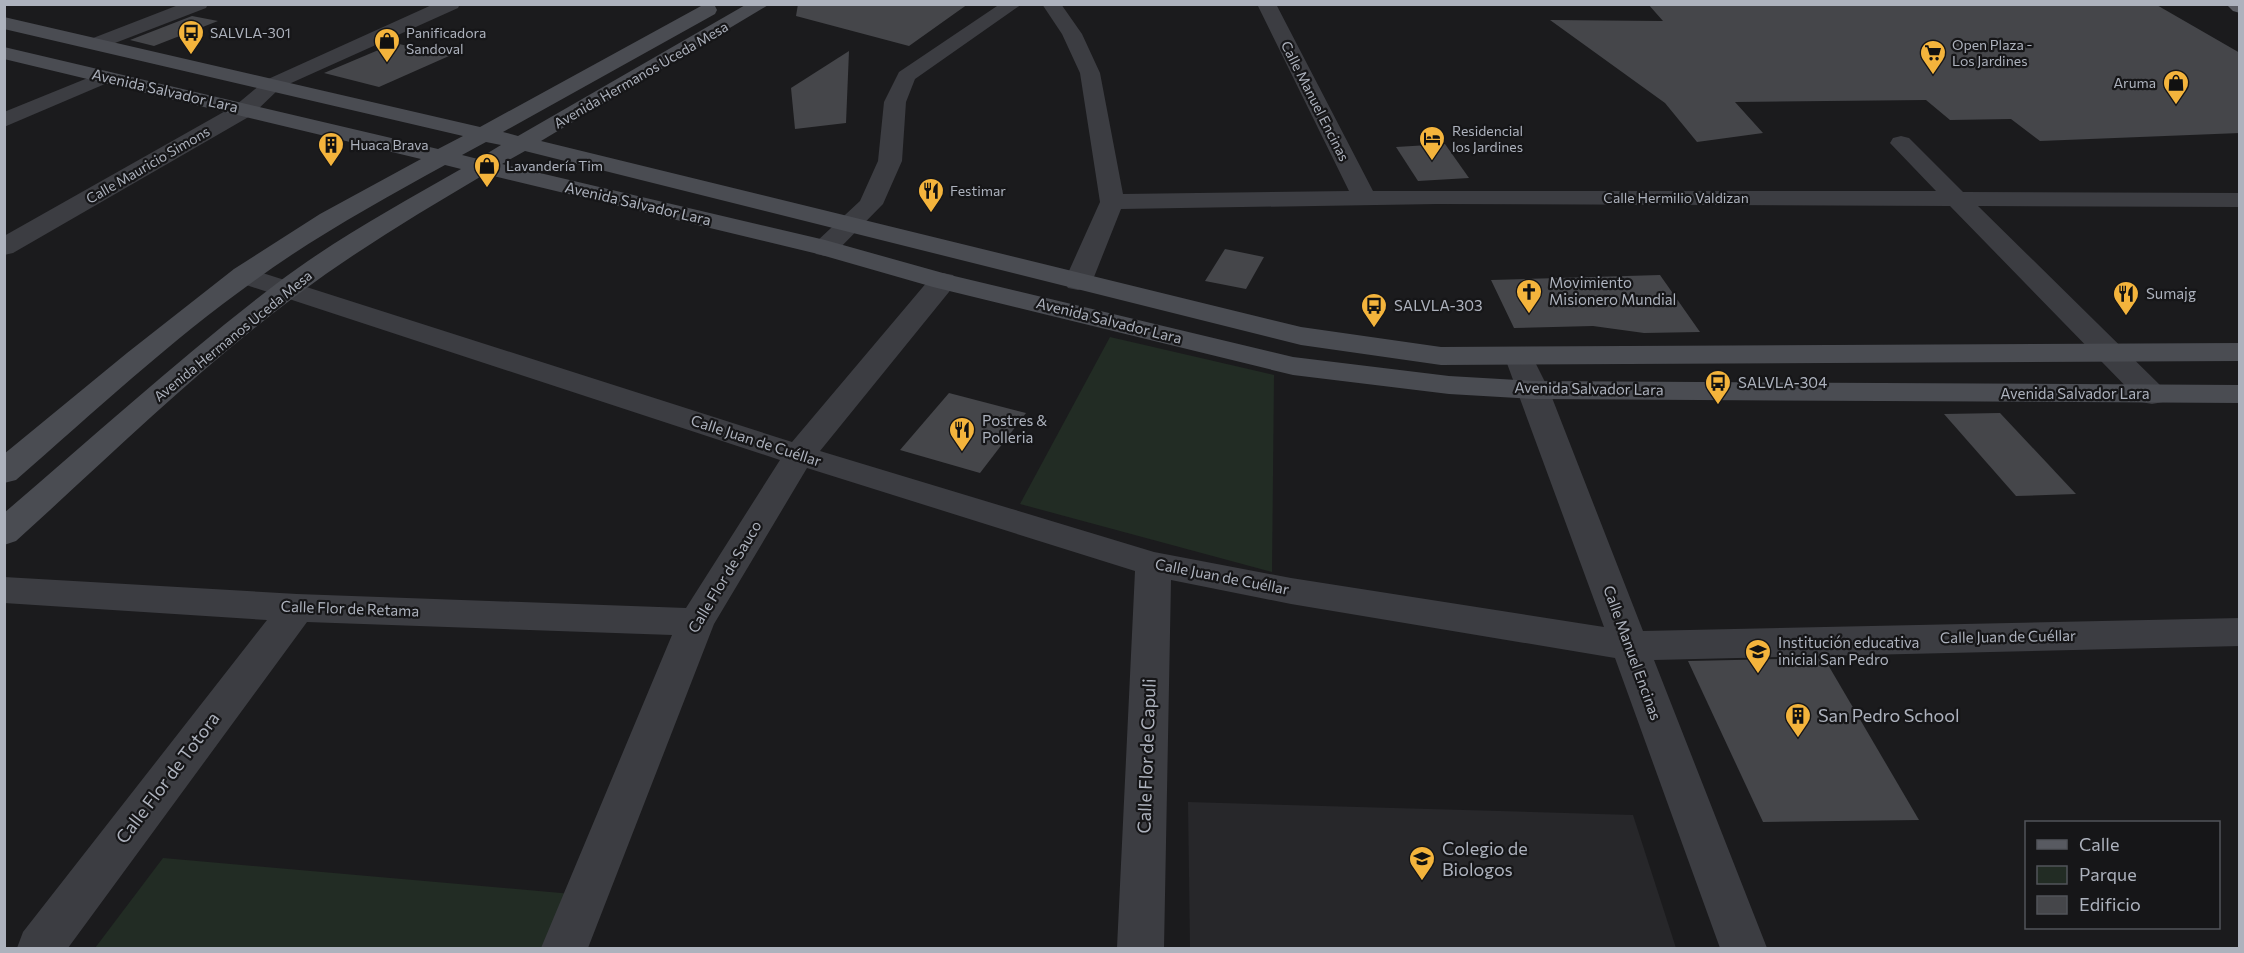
<svg xmlns="http://www.w3.org/2000/svg" width="2244" height="953" font-family="Commissioner,sans-serif">
  <rect width="100%" height="100%" fill="#1b1b1d"/>
  <path fill="#27272a" d="M1188,802L1633,815L1676,948H1190Z"/>
  <g fill="#222c24">
    <path d="M1110,337L1274,375L1272,572L1020,504Z"/>
    <path d="M163,858L572,894L547,948H95Z"/>
  </g>
  <g fill="#45464a">
    <path d="M798,4H968L909,46L796,16Z"/>
    <path d="M1648,4H2155L2240,53V133L2040,141L2011,119L1950,120L1926,100L1735,102L1763,133L1697,142L1665,103L1550,20L1663,21Z"/>
    <path d="M192,16L218,21L154,46L130,40Z"/>
    <path d="M395,43L449,56L379,87L324,73Z"/>
    <path d="M849,51L846,123L795,129L791,88Z"/>
    <path d="M1445,144L1469,178L1418,181L1396,147Z"/>
    <path d="M1225,249L1264,257L1246,289L1205,281Z"/>
    <path d="M1660,275L1700,332L1644,333L1593,326L1514,328L1491,280Z"/>
    <path d="M949,393L1026,413L980,473L900,450Z"/>
    <path d="M2000,413L2076,494L2016,496L1944,414Z"/>
    <path d="M1824,658L1919,820L1763,822L1688,661Z"/>
  </g>
  <g fill="none" stroke-linecap="round" stroke-linejoin="round">
    <g fill="#3c3d42" fill-rule="evenodd">
      <path d="M181,4H208L206,8L102,48H88L85,44L88,40Z"/>
      <path d="M434,4H460L458,8L280,88L252,115L13,253L4,255V236L236,105L266,80Z"/>
      <path d="M1000,4H1022L915,79L906,102L902,161L883,204L834,254L825,256L816,254L812,248L816,242L860,201L878,161L884,102L899,72Z"/>
      <path d="M1042,4H1061L1082,34L1100,73L1123,194L1349,191L1257,4H1276L1373,191H1936L1890,143L1893,138L1901,136L1909,138L1963,192L2240,193V207L1978,206L2163,388L2167,395L2163,402L2152,404L2141,402L1950,206L1437,204L1121,209L1092,282L1088,288L1078,290L1068,288L1064,282L1100,202L1080,73L1062,34Z"/>
      <path d="M105,71L112,73L115,77L112,81L4,127V112Z"/>
      <path d="M244,267L792,442L933,275L943,273L953,275L957,281L953,287L820,451L1154,552L1291,578L1604,627L1505,358L1510,352L1520,349L1530,352L1549,390L1643,631L2240,618V646L1654,660L1767,948H1720L1615,658L1291,604L1171,580L1164,948H1117L1135,571L807,468L714,624L588,948H541L672,635L307,622L68,948H17L23,932L267,620L4,603V577L297,594L686,608L780,460L234,281L231,275L234,269Z"/>
    </g>
    <path fill="#4a4c52" fill-rule="evenodd" d="M709,4L715,6L717,10L715,14L503,132L518,136L747,4H770L541,141L1301,327L1441,347L2240,343V361L1441,365L1301,345L525,151L502,164L825,240L950,275L1293,357L1449,376L1534,381L2240,385V403L1534,399L1449,394L1293,375L933,287L818,254L485,174C421,212 357,250 297,295C198,369 108,458 16,541L4,545V513C94,436 182,356 276,284C334,240 398,205 461,169L445,165C380,201 314,237 254,281C170,341 94,412 16,480L4,483V454L127,353L234,269L320,214L421,159L4,59V47L438,149L463,136L4,29V17L480,127L701,6ZM486,142L501,145L478,159L462,155Z"/>
    <path fill="#585a61" fill-rule="evenodd" d="M2226,4H2240V13L2233,11Z"/>
  </g>
  <defs>
    <symbol id="bus-pin" viewBox="-11 -11 22 30"><path d="M0 17L-7.5 6A9.5 9.5 0 1 1 7.5 6Z" fill="#f4b43c" stroke="#161618"/><path d="M-5-6H5V4H4V6H2V4H-2V6H-4V4H-5ZM-3.5-4V0h7V-4ZM-3.5 1.2v1.5H-2V1.2ZM2 1.2v1.5H3.5V1.2Z" fill="#111"/></symbol>
    <symbol id="shop-pin" viewBox="-11 -11 22 30"><path d="M0 17L-7.5 6A9.5 9.5 0 1 1 7.5 6Z" fill="#f4b43c" stroke="#161618"/><path d="M-5-2.5h2.3a2.7 3.5 0 0 1 5.4 0H5L5.5 6h-11ZM-1.5-2.5h3a1.5 2.3 0 0 0-3 0Z" fill="#111"/></symbol>
    <symbol id="supermarket-pin" viewBox="-11 -11 22 30"><path d="M0 17L-7.5 6A9.5 9.5 0 1 1 7.5 6Z" fill="#f4b43c" stroke="#161618"/><path d="M-6-5.5h2.5l.6 2H6L4.5 2H-2.5L-4.4-4H-6ZM-1.5 3.2a1.3 1.3 0 1 0 .1 0ZM3 3.2a1.3 1.3 0 1 0 .1 0Z" fill="#111"/></symbol>
    <symbol id="hotel-pin" viewBox="-11 -11 22 30"><path d="M0 17L-7.5 6A9.5 9.5 0 1 1 7.5 6Z" fill="#f4b43c" stroke="#161618"/><path d="M-6-4.5h1.5V1H6V5H4.5V3h-9V5H-6ZM-4 0a1.8 1.8 0 1 1 3.6 0ZM.5 0V-2.5h3Q6-2.5 6 0Z" fill="#111"/></symbol>
    <symbol id="building-pin" viewBox="-11 -11 22 30"><path d="M0 17L-7.5 6A9.5 9.5 0 1 1 7.5 6Z" fill="#f4b43c" stroke="#161618"/><path d="M-4-6H4V6H1V3H-1V6H-4ZM-2.5-4.3h1.7v1.8h-1.7ZM.8-4.3h1.7v1.8H.8ZM-2.5-1h1.7V.8h-1.7ZM.8-1h1.7V.8H.8Z" fill="#111"/></symbol>
    <symbol id="restaurant-pin" viewBox="-11 -11 22 30"><path d="M0 17L-7.5 6A9.5 9.5 0 1 1 7.5 6Z" fill="#f4b43c" stroke="#161618"/><path d="M-5-6h1v4h1v-4h1v4h1v-4h1v5L-1.5 .5V6h-2V.5L-5-1ZM5-6V6H3V1.5H1.5Q1.5-4 5-6Z" fill="#111"/></symbol>
    <symbol id="church-pin" viewBox="-11 -11 22 30"><path d="M0 17L-7.5 6A9.5 9.5 0 1 1 7.5 6Z" fill="#f4b43c" stroke="#161618"/><path d="M-1.2-6h2.4v3.5h3.3v2.4h-3.3V6h-2.4V-.1h-3.3v-2.4h3.3Z" fill="#111"/></symbol>
    <symbol id="school-pin" viewBox="-11 -11 22 30"><path d="M0 17L-7.5 6A9.5 9.5 0 1 1 7.5 6Z" fill="#f4b43c" stroke="#161618"/><path d="M0-5L7-2L0 1L-7-2ZM-4 1L0 2.5L4 1V4Q0 6-4 4Z" fill="#111"/></symbol>
  </defs>
  <g fill-rule="evenodd">
    <use href="#bus-pin" x="176" y="18" width="30" height="40"/>
    <use href="#shop-pin" x="372" y="26" width="30" height="40"/>
    <use href="#supermarket-pin" x="1918" y="38" width="30" height="40"/>
    <use href="#shop-pin" x="2161" y="68" width="30" height="40"/>
    <use href="#hotel-pin" x="1417" y="124" width="30" height="40"/>
    <use href="#building-pin" x="316" y="130" width="30" height="40"/>
    <use href="#shop-pin" x="472" y="151" width="30" height="40"/>
    <use href="#restaurant-pin" x="916" y="176" width="30" height="40"/>
    <use href="#church-pin" x="1514" y="277" width="30" height="40"/>
    <use href="#restaurant-pin" x="2111" y="279" width="30" height="40"/>
    <use href="#bus-pin" x="1359" y="291" width="30" height="40"/>
    <use href="#bus-pin" x="1703" y="368" width="30" height="40"/>
    <use href="#restaurant-pin" x="947" y="415" width="30" height="40"/>
    <use href="#school-pin" x="1743" y="637" width="30" height="40"/>
    <use href="#building-pin" x="1783" y="701" width="30" height="40"/>
    <use href="#school-pin" x="1407" y="844" width="30" height="40"/>
  </g>
  <g text-anchor="middle" stroke-width="4.5" stroke-linejoin="round" paint-order="stroke">
    <g font-size="14" fill="#adb2bd" stroke="#161618" text-anchor="start">
      <text x="210" y="38">SALVLA-301</text>
      <text x="406" y="38">Panificadora<tspan x="406" dy="16">Sandoval</tspan></text>
      <text x="1952" y="50">Open Plaza -<tspan x="1952" dy="16">Los Jardines</tspan></text>
      <text x="2156" y="88" text-anchor="end">Aruma</text>
      <text x="1452" y="136">Residencial<tspan x="1452" dy="16">los Jardines</tspan></text>
      <text x="350" y="150">Huaca Brava</text>
      <text x="506" y="171">Lavandería Tim</text>
      <text x="950" y="196">Festimar</text>
    </g>
    <g font-size="14" fill="#adb2bd" stroke="#161618">
      <text transform="translate(641 75) rotate(-30)" y="5">Avenida Hermanos Uceda Mesa</text>
      <text transform="translate(1315 101) rotate(63)" y="5">Calle Manuel Encinas</text>
      <text transform="translate(148 165) rotate(-30)" y="5">Calle Mauricio Simons</text>
      <text x="1676" y="203">Calle Hermilio Valdizan</text>
      <text transform="translate(233 336) rotate(-39)" y="5">Avenida Hermanos Uceda Mesa</text>
    </g>
    <g font-size="15" fill="#adb2bd" stroke="#161618">
      <text transform="translate(165 91) rotate(13)" y="5">Avenida Salvador Lara</text>
      <text transform="translate(638 204) rotate(13)" y="5">Avenida Salvador Lara</text>
      <text transform="translate(1109 321) rotate(14)" y="5">Avenida Salvador Lara</text>
      <text transform="translate(1589 389) rotate(1)" y="5">Avenida Salvador Lara</text>
      <text x="2075" y="399">Avenida Salvador Lara</text>
      <text transform="translate(756 441) rotate(18)" y="5">Calle Juan de Cuéllar</text>
      <text transform="translate(725 577) rotate(-59)" y="5">Calle Flor de Sauco</text>
      <text transform="translate(1222 577) rotate(11)" y="5">Calle Juan de Cuéllar</text>
      <text transform="translate(350 609) rotate(2)" y="5">Calle Flor de Retama</text>
      <text transform="translate(2008 637) rotate(-1)" y="5">Calle Juan de Cuéllar</text>
      <text transform="translate(1632 653) rotate(70)" y="5">Calle Manuel Encinas</text>
    </g>
    <g font-size="15" fill="#adb2bd" stroke="#161618" text-anchor="start">
      <text x="1549" y="288">Movimiento<tspan x="1549" dy="17">Misionero Mundial</tspan></text>
      <text x="2146" y="299">Sumajg</text>
      <text x="1394" y="311">SALVLA-303</text>
      <text x="1738" y="388">SALVLA-304</text>
      <text x="982" y="426">Postres &amp;<tspan x="982" dy="17">Polleria</tspan></text>
      <text x="1778" y="648">Institución educativa<tspan x="1778" dy="17">inicial San Pedro</tspan></text>
    </g>
    <g font-size="18" fill="#adb2bd" stroke="#161618" text-anchor="start">
      <text x="1818" y="722">San Pedro School</text>
      <text x="1442" y="855">Colegio de<tspan x="1442" dy="21">Biologos</tspan></text>
    </g>
    <g font-size="18" fill="#adb2bd" stroke="#161618">
      <text transform="translate(1147 756) rotate(-88)" y="6">Calle Flor de Capuli</text>
      <text transform="translate(168 778) rotate(-53)" y="6">Calle Flor de Totora</text>
    </g>
  </g>
  <rect width="2244" height="953" fill="none" stroke="#adb2bd" stroke-width="12"/>
  <rect x="2025" y="821" width="195" height="108" fill="#161618" stroke="#52545a" stroke-width="1.5"/>
  <rect x="2037" y="840" width="30" height="9" fill="#585a61" stroke="#52545a" stroke-width="1.5"/>
  <text x="2079" y="851" font-size="18" fill="#adb2bd">Calle</text>
  <rect x="2037" y="866" width="30" height="18" fill="#222c24" stroke="#52545a" stroke-width="1.5"/>
  <text x="2079" y="881" font-size="18" fill="#adb2bd">Parque</text>
  <rect x="2037" y="896" width="30" height="18" fill="#45464a" stroke="#52545a" stroke-width="1.5"/>
  <text x="2079" y="911" font-size="18" fill="#adb2bd">Edificio</text>
</svg>
